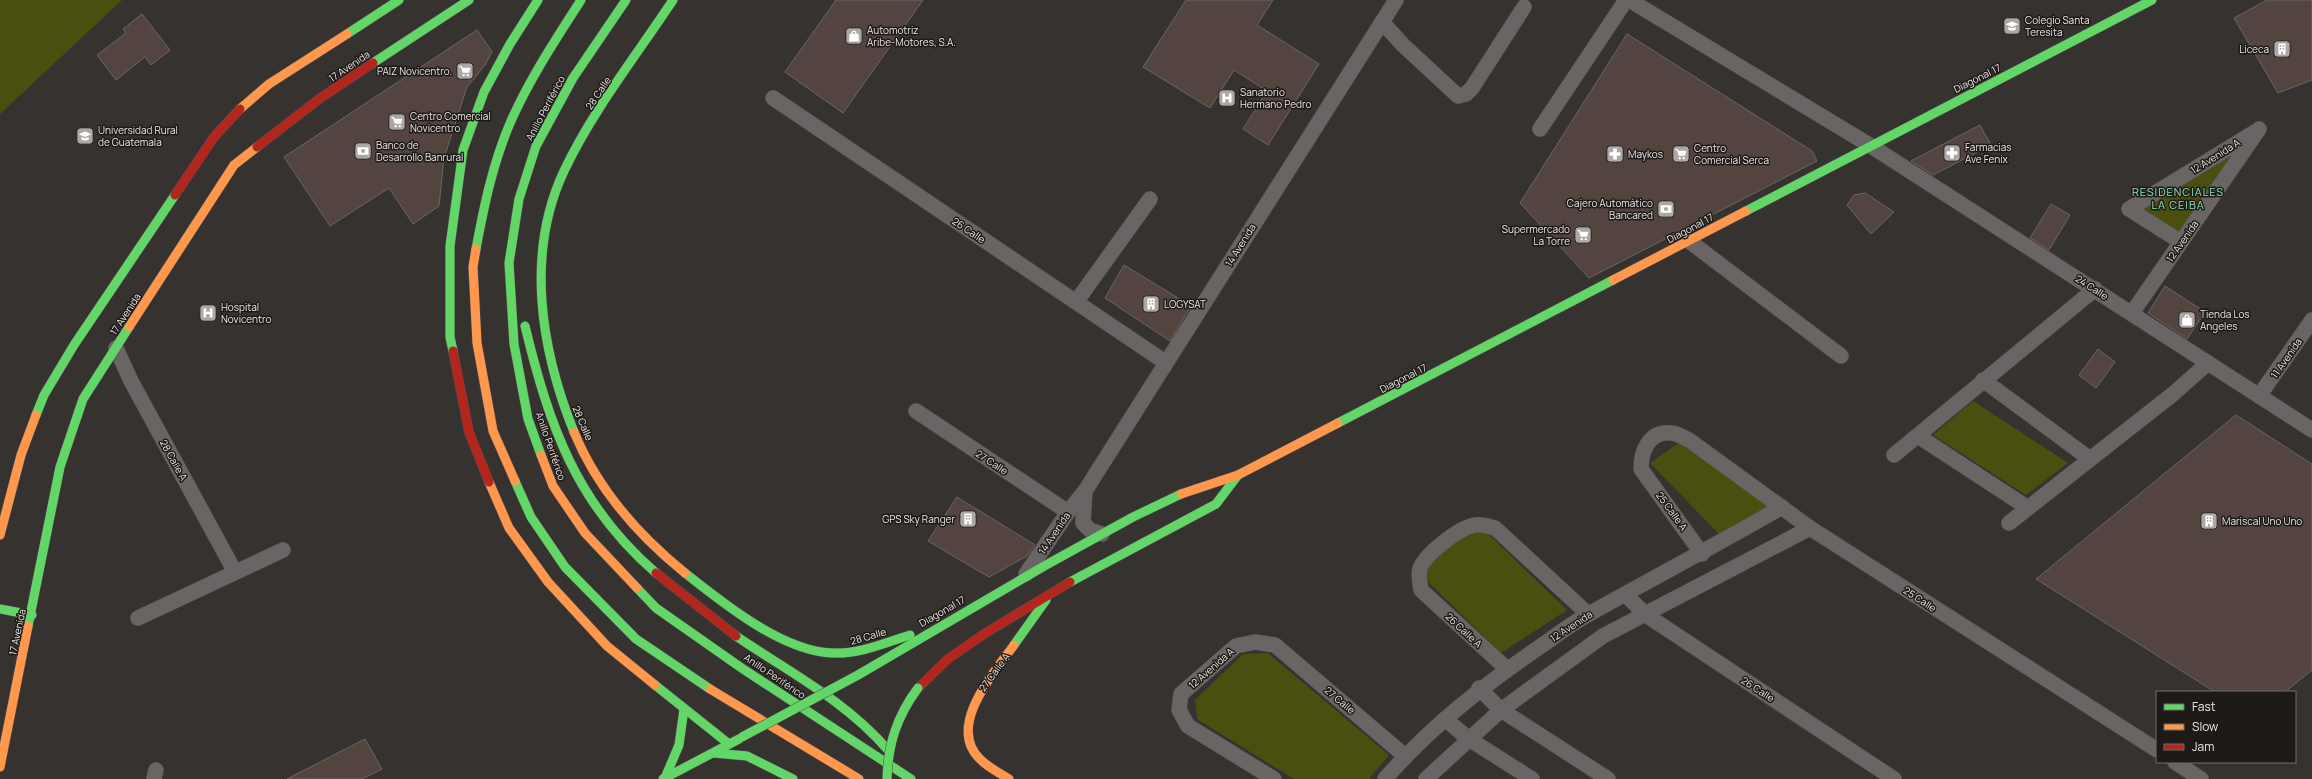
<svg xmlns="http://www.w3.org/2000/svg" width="2312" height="779" font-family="Manrope,sans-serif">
  <rect width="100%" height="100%" fill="#363230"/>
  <g fill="#4a4f10">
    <path d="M0,0H122L0,114Z"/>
    <path d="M2239,148L2179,237L2139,211Z"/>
    <path d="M1973,401L2068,463L2026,495L1933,435Z"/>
    <path d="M1680,442L1779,508L1721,536L1650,463Z"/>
    <path d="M1463,521L1477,523L1567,610L1501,653L1418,572V557Z"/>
    <path d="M1268,653L1389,755L1369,779H1294L1197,719L1195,700L1243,654Z"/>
  </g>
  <g fill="#53443f" stroke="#696664">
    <path d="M836,0H923L843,113L785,72Z"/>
    <path d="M1186,0H1273L1257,25L1319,64L1268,145L1243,129L1267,91L1234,70L1210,108L1143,67Z"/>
    <path d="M2267,0H2312V80L2278,93L2234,18Z"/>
    <path d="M142,14L170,50L151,65L145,57L116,80L97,55L126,33L123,29Z"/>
    <path d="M477,30L492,52L485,65L467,87L444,158L439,206L413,224L389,188L330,226L284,157Z"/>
    <path d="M1627,34L1812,151L1817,161L1589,278L1520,203Z"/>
    <path d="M1980,125L1991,145L1933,175L1911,161Z"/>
    <path d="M1865,193L1894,212L1871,234L1847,205L1854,195Z"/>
    <path d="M2051,204L2070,215L2049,250L2030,238Z"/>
    <path d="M1124,265L1191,306L1170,341L1105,298Z"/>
    <path d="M2165,286L2205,312L2187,339L2148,313Z"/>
    <path d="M2098,349L2115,362L2096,388L2079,375Z"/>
    <path d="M2236,415L2312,464V670L2285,692H2215L2036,579Z"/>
    <path d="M957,497L1035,545L1027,556L989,577L928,541Z"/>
    <path d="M365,739L382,769L362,779H287Z"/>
  </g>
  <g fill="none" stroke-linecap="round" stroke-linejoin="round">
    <defs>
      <g id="street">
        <path d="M1633,0L1636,4L1871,146L2312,430"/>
        <path d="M1382,22L1403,45L1458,96L1466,94L1472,88L1524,7"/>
        <path d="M773,98L1165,362"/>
        <path d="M1540,129L1626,0"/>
        <path d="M1689,241L1841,356"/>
        <path d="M2181,242L2129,209L2255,132"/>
        <path d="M1076,302L1150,199"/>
        <path d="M2132,313L2259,129"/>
        <path d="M116,348L131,381L235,572"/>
        <path d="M1983,380L2090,459"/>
        <path d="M2259,396L2312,320"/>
        <path d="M916,411L1068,512"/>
        <path d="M1918,436L2028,508"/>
        <path d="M1894,455L2095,289"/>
        <path d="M1085,491L1083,523L1090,530L1102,534"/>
        <path d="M2009,523L2173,394L2208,363"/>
        <path d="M1702,554L1641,469C1641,451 1649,431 1671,433C1677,433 1684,438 1689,440L1810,528L2157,750"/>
        <path d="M1026,574L1068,512L1085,491L1396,0"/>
        <path d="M1626,595L1646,615L1894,779"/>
        <path d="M138,618L283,550"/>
        <path d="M1507,669L1421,590C1420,583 1418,576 1420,569C1424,555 1457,530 1471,526C1478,523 1487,526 1495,528L1588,614"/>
        <path d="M1479,688L1501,710L1608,779"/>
        <path d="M1445,719L1469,739L1532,779"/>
        <path d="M2175,762L2201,779"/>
        <path d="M154,779L156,770"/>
        <path d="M1274,779L1188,726L1179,710L1181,694L1236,646L1255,642L1275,645L1405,756"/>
        <path d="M1385,779C1430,727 1484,685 1541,646C1557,635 1572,623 1589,614C1653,578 1718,544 1782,507"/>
        <path d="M1426,779L1501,710L1603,636L1810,528"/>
      </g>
      <g id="fast">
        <path d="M347,34L399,0"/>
        <path d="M373,63L469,0"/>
        <path d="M1746,211L2152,0"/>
        <path d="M476,249C484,206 493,162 511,121C530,78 556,39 581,0"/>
        <path d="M525,326C549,425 576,504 656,573"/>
        <path d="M453,351L450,337V246L463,150L484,92L510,44L538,0"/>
        <path d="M36,415L44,395L74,345L175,195"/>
        <path d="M1338,423L1613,280"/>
        <path d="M574,432C541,350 525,254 564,171C593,110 636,56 673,0"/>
        <path d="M541,455L528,419L514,344L509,263L519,199L536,146L573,78L626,0"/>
        <path d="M515,481L531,517L565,567L636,639L710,689"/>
        <path d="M685,573C723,603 783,652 833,653C860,654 885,643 910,635"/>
        <path d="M1070,582L1216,504L1238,475"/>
        <path d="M637,588L656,608L743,669L911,779"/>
        <path d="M0,609L32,615"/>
        <path d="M28,626L60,467L83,399L129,327"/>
        <path d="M736,636C789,672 846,701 888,750"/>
        <path d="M1014,645L1046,600"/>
        <path d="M858,675L1046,565L1133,517L1181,494"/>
        <path d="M655,685L729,744"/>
        <path d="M714,753L747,756L793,779"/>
        <path d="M665,778L679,745L684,709"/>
        <path d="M663,779L739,739"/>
      </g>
      <g id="slow">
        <path d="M240,109L269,84L347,34"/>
        <path d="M476,249L473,267L477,343L493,431L515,481"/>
        <path d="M1613,280L1746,211"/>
        <path d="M129,327L234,165L257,147"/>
        <path d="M574,432C597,488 638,535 685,573"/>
        <path d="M541,455L553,486L585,533L637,588"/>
        <path d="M489,482L509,528L548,582L607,646L655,685"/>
        <path d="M1181,494L1238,475L1338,423"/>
        <path d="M0,535L21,455L36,415"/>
        <path d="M710,689L859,779"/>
        <path d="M0,767L28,626"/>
        <path d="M1009,779C1000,773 989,768 981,760C945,727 994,673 1014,645"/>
      </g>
      <g id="jam">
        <path d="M257,147L319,99L373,63"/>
        <path d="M175,195L214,137L240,109"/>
        <path d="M453,351L469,432L489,482"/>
        <path d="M656,573L736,636"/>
        <path d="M918,688L948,659L984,634L1070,582"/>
      </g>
    </defs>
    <use href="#street" stroke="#534f4d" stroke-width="16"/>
    <use href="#fast" stroke="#534f4d" stroke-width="10"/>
    <use href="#slow" stroke="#534f4d" stroke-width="10"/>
    <use href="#jam" stroke="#534f4d" stroke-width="10"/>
    <use href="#street" stroke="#686564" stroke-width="15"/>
    <use href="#fast" stroke="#63d668" stroke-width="9"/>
    <use href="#slow" stroke="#ff974d" stroke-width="9"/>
    <use href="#jam" stroke="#b3261e" stroke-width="9"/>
    <defs>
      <g id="fast-bridge">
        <path d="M742,737L858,675"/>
        <path d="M887,779C888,744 897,716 918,688"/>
      </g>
    </defs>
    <use href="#fast-bridge" stroke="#534f4d" stroke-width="10" stroke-linecap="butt"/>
    <use href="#fast-bridge" stroke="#63d668" stroke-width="9"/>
  </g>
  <defs>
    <symbol id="school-square" viewBox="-11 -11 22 22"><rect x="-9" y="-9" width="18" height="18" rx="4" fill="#aca7a4" stroke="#1d1a18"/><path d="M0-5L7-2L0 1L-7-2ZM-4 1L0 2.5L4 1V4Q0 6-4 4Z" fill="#fff"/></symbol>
    <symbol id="shop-square" viewBox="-11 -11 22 22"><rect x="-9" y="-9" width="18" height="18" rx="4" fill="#aca7a4" stroke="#1d1a18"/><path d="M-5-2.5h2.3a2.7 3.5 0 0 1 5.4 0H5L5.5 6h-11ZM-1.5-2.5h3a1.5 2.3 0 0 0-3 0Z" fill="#fff"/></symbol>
    <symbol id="building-square" viewBox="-11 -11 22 22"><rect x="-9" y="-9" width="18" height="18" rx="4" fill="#aca7a4" stroke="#1d1a18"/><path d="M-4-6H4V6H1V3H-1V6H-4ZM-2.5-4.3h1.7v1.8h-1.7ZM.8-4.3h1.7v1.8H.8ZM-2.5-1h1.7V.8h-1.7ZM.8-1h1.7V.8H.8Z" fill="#fff"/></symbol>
    <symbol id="supermarket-square" viewBox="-11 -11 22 22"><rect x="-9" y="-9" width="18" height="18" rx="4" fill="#aca7a4" stroke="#1d1a18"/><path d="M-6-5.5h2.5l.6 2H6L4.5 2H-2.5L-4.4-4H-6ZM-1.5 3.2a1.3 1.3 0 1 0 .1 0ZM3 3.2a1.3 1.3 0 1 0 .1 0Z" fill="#fff"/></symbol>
    <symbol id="hospital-square" viewBox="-11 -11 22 22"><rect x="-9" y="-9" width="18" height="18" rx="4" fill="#aca7a4" stroke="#1d1a18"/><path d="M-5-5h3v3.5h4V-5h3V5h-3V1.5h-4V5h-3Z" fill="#fff"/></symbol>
    <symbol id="university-square" viewBox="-11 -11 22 22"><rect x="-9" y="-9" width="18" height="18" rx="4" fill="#aca7a4" stroke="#1d1a18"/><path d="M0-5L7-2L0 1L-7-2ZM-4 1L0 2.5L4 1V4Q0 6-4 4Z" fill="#fff"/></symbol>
    <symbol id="bank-square" viewBox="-11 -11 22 22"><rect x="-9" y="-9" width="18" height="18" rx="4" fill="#aca7a4" stroke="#1d1a18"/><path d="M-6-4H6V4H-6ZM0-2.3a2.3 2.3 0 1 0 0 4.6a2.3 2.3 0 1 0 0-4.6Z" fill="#fff"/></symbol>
    <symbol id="pharmacy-square" viewBox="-11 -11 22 22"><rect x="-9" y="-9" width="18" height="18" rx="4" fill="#aca7a4" stroke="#1d1a18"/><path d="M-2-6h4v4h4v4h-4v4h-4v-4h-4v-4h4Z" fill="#fff"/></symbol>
  </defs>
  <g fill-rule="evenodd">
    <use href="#school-square" x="2002" y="16" width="20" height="20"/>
    <use href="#shop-square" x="844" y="26" width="20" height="20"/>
    <use href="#building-square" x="2272" y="39" width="20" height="20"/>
    <use href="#supermarket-square" x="455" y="61" width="20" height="20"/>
    <use href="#hospital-square" x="1217" y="88" width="20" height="20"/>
    <use href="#supermarket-square" x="387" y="112" width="20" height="20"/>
    <use href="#university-square" x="75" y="126" width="20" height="20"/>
    <use href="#bank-square" x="353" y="141" width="20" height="20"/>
    <use href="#pharmacy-square" x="1942" y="143" width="20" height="20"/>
    <use href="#pharmacy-square" x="1605" y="144" width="20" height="20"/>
    <use href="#supermarket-square" x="1671" y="144" width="20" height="20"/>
    <use href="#bank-square" x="1656" y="199" width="20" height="20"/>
    <use href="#supermarket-square" x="1573" y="225" width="20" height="20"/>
    <use href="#building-square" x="1141" y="294" width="20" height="20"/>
    <use href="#hospital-square" x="198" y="303" width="20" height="20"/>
    <use href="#shop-square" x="2177" y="310" width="20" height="20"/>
    <use href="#building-square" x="958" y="509" width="20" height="20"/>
    <use href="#building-square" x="2199" y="511" width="20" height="20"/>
  </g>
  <g text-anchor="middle" stroke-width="3" stroke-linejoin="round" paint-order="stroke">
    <g font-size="10" fill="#ece6e3" stroke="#1d1a18" text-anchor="start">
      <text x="2025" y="24">Colegio Santa<tspan x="2025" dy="12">Teresita</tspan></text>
      <text x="867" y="34">Automotriz<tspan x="867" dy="12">Aribe-Motores, S.A.</tspan></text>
      <text x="2269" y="53" text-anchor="end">Liceca</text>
      <text x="452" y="75" text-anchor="end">PAIZ Novicentro.</text>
      <text x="1240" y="96">Sanatorio<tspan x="1240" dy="12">Hermano Pedro</tspan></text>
      <text x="410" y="120">Centro Comercial<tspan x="410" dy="12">Novicentro</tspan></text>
      <text x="98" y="134">Universidad Rural<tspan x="98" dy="12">de Guatemala</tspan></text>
      <text x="376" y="149">Banco de<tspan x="376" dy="12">Desarrollo Banrural</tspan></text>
      <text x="1965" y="151">Farmacias<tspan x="1965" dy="12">Ave Fenix</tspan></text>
      <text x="1694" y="152">Centro<tspan x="1694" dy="12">Comercial Serca</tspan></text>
      <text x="1628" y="158">Maykos</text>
      <text x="1653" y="207" text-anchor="end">Cajero Automático<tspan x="1653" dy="12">Bancared</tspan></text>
      <text x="1570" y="233" text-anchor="end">Supermercado<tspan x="1570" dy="12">La Torre</tspan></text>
      <text x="1164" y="308">LOGYSAT</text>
      <text x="221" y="311">Hospital<tspan x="221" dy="12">Novicentro</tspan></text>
      <text x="2200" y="318">Tienda Los<tspan x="2200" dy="12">Angeles</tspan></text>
      <text x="955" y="523" text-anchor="end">GPS Sky Ranger</text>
      <text x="2222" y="525">Mariscal Uno Uno</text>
    </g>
    <g font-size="10" fill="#ece6e3" stroke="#1d1a18">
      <text transform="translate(349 66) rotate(-34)" y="4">17 Avenida</text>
      <text transform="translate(1977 78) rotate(-27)" y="4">Diagonal 17</text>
      <text transform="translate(598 93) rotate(-56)" y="4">28 Calle</text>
      <text transform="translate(545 108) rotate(-62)" y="4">Anillo Periférico</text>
      <text transform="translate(2215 156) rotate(-32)" y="4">12 Avenida A</text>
      <text transform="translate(1690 228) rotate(-28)" y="4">Diagonal 17</text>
      <text transform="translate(969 230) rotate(34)" y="4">26 Calle</text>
      <text transform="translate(2182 241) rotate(-55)" y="4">12 Avenida</text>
      <text transform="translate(1240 245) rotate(-58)" y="4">14 Avenida</text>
      <text transform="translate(2092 287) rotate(33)" y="4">24 Calle</text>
      <text transform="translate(125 314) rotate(-57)" y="4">17 Avenida</text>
      <text transform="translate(2286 358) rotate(-55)" y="4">11 Avenida</text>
      <text transform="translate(1403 378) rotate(-27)" y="4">Diagonal 17</text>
      <text transform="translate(583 423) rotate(67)" y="4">28 Calle</text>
      <text transform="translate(551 446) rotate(71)" y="4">Anillo Periférico</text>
      <text transform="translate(174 460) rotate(61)" y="4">28 Calle A</text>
      <text transform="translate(992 462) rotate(33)" y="4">27 Calle</text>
      <text transform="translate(1672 511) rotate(54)" y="4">25 Calle A</text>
      <text transform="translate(1054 533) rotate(-56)" y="4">14 Avenida</text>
      <text transform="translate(1920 599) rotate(33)" y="4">25 Calle</text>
      <text transform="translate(942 611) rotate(-30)" y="4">Diagonal 17</text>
      <text transform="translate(1571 626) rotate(-33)" y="4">12 Avenida</text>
      <text transform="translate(1464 630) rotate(43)" y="4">26 Calle A</text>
      <text transform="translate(17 632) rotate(-78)" y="4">17 Avenida</text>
      <text transform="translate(868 636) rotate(-16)" y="4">28 Calle</text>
      <text transform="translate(1211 668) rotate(-41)" y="4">12 Avenida A</text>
      <text transform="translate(994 672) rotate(-54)" y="4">27 Calle A</text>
      <text transform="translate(775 676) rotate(34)" y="4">Anillo Periférico</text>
      <text transform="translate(1758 689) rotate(33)" y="4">26 Calle</text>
      <text transform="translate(1340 700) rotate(40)" y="4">27 Calle</text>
    </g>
    <g font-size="11" letter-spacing="1" fill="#90e3ba" stroke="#1d1a18">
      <text x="2178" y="196">RESIDENCIALES<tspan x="2178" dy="13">LA CEIBA</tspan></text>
    </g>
  </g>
  <rect x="2156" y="691" width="140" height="72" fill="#1d1a18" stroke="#706c69"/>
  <rect x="2164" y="704" width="20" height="6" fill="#63d668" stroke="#706c69"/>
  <text x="2192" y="711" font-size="12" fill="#ece6e3">Fast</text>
  <rect x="2164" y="724" width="20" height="6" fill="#ff974d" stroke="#706c69"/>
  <text x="2192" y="731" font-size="12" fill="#ece6e3">Slow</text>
  <rect x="2164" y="744" width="20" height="6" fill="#b3261e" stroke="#706c69"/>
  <text x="2192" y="751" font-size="12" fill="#ece6e3">Jam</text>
</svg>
